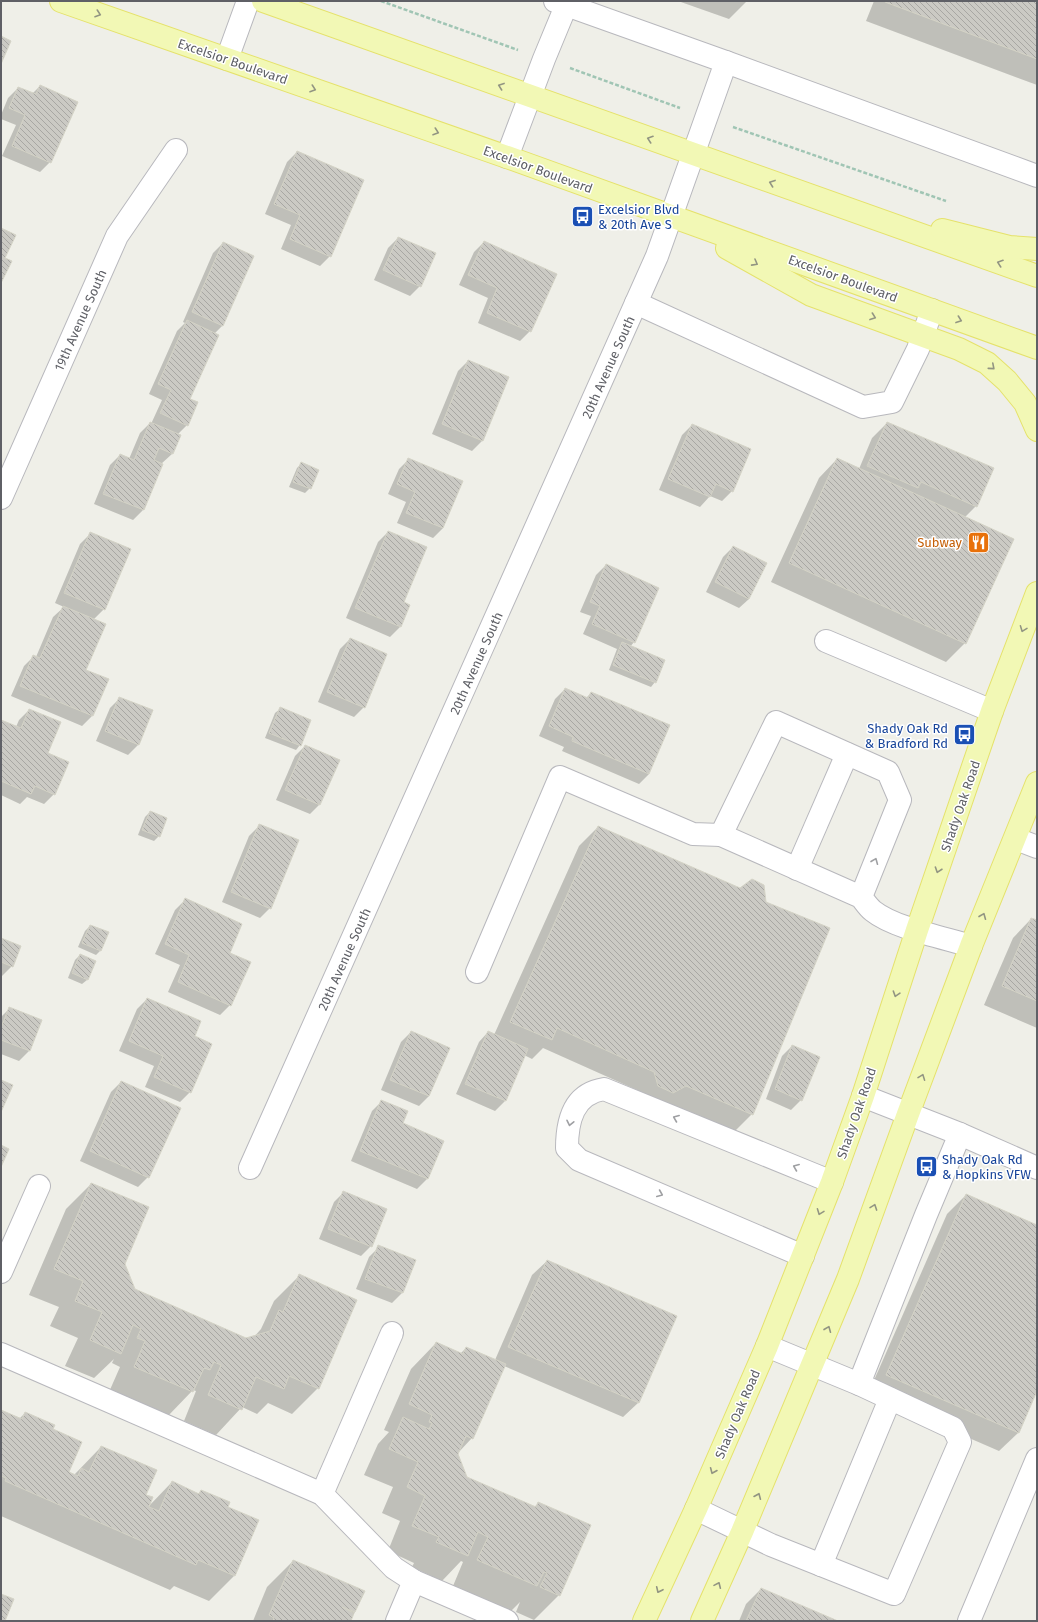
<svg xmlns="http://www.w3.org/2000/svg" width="1038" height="1622" font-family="'Fira Sans',sans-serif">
  <defs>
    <pattern id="building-back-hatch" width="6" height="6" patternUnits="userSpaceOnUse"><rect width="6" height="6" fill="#cbcac4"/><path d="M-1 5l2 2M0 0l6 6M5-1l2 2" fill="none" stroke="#a8a7a3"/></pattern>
  </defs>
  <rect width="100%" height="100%" fill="#efefe8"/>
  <g fill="#0003">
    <path d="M678,1H747L729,19Z"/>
    <path d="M874,1H1037V85L866,21Z"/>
    <path d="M40,86L50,162L40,172L2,156L16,125L1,119V115L8,98L18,88L32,94Z"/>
    <path d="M297,152L330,256L320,266L281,249L291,225L265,214L287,162Z"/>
    <path d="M398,238L420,286L410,296L374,280L388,248Z"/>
    <path d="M484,242L530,331L520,341L478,323L488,298L459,285L474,252Z"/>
    <path d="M223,243V325L214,334L189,399L187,425L177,435L172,454L161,464L143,510L133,520L94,504L110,465L120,455L129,459L140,433L150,423L151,424L162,400L149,394L177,331L185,323L183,322L213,253Z"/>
    <path d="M468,361L507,378L482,441L472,451L432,434L458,371Z"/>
    <path d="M887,423L976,506L965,517V643L946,662L771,582L819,478L837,459L859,469L872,438Z"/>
    <path d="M692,425L732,491L722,501L710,496L700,507L659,490L682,435Z"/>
    <path d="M409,459L462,482L443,528L433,538L397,523L406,502L388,494L399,469Z"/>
    <path d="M301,464L310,488L305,493L289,487L297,468Z"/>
    <path d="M388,532L403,602L400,627L390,637L346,618L378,542Z"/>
    <path d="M90,534L104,609L93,620L85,670L108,680L92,716L82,726L11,696L24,666L34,656L36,657L53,617L64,607L55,603L80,544Z"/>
    <path d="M733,547L749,599L739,608L706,592L723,557Z"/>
    <path d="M606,565L634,642L630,647L655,682L651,687L609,670L617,649L583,634L591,616L580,612L596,575Z"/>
    <path d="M350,639L364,707L354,717L318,702L340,649Z"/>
    <path d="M565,689L586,698L591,693L649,774L639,784L562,751L564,747L539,736L555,699Z"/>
    <path d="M120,698L152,711L138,745L128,755L96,741L110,708Z"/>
    <path d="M280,709L300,745L296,750L265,738L275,713Z"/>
    <path d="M29,710L47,753L54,794L44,804L27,797L20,804L1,795V721L16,727L19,720Z"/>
    <path d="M305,746L320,804L310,814L276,800L295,756Z"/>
    <path d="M150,812L159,836L154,841L138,835L145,817Z"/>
    <path d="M259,826L270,908L260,918L222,902L249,836Z"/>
    <path d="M598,827L752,1114L733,1133L543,1048L532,1059L524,1055L505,1101L495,1111L456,1094L479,1042L488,1032L494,1035L579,846Z"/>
    <path d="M185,900L228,953L230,1005L220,1015L168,992L180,965L155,954L175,910Z"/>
    <path d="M1031,919L1037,922V1028L984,1005L1013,938Z"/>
    <path d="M90,926L101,950L96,955L78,947L85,931Z"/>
    <path d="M1,939L12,966L2,976H1Z"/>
    <path d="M80,955L94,962L87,980L82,984L68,978L75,960Z"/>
    <path d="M147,999L193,1037L190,1092L180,1102L145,1087L154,1066L119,1051L137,1009Z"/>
    <path d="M10,1008L41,1020L29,1051L19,1061L1,1054V1017Z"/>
    <path d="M411,1032L449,1049L429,1096L419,1106L381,1090L401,1042Z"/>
    <path d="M792,1046L801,1100L791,1110L766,1099L782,1056Z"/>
    <path d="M121,1082L148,1177L138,1187L80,1161L111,1092Z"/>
    <path d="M382,1101L427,1179L417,1189L351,1161L372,1111Z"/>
    <path d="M91,1184L134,1290L246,1339L254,1337L261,1329L274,1301L299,1276L318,1388L292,1414L268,1403L257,1414L242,1407L216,1435L184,1421L196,1391L193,1390L167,1417L109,1392L120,1367L112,1363L114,1359L94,1378L65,1366L78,1338L50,1326L59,1307L29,1295L66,1209Z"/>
    <path d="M344,1192L371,1246L361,1256L319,1239L334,1202Z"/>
    <path d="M966,1195L1037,1226V1389L1018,1433L999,1451L868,1394L947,1214Z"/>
    <path d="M379,1247L415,1261L402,1293L392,1303L356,1289L369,1257Z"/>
    <path d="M547,1261L675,1317L638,1403L623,1417L504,1366L472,1438L457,1454L467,1478L534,1507L539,1503L559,1595L534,1620L516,1612L520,1602L511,1611L453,1586L463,1562L461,1561L442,1581L412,1567L414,1563L388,1551L400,1521L382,1513L393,1487L364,1475L378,1444L389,1432L384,1430L411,1369L436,1343L460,1354L466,1348L495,1360L532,1275Z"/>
    <path d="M1,1411L19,1419L25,1413L52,1430L68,1473L74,1475L101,1447L145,1495L148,1507L172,1482L198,1494L201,1491L227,1507L258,1521L234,1576L209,1601L174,1586L170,1590L1,1516Z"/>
    <path d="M293,1561L355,1612L349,1621H253L267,1587Z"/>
    <path d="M761,1589L835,1621H739L746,1604Z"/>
  </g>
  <g fill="url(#building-back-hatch)" stroke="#d4d3c6">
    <path d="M885,1H1037V59L885,2Z"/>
    <path d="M1,36L11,41L1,64Z"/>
    <path d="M40,85L78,102L51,163L12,146L25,115L9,108L18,87L36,94Z"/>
    <path d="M297,151L364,180L331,257L290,239L300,215L274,204Z"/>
    <path d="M1,228L16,235L5,258L12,261L1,283Z"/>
    <path d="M398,237L436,253L421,287L383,270Z"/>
    <path d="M484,241L557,274L531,332L487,313L497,288L468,275Z"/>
    <path d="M223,242L254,256L223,326L192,312Z"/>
    <path d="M187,320L219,335L190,399L198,402L188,426L160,413L171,390L158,384Z"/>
    <path d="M468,360L509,377L483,441L442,424Z"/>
    <path d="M150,422L181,435L173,454L159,448L154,460L163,464L144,510L103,494L120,454L134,460Z"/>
    <path d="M887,422L994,468L977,507L921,482L918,488L867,466Z"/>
    <path d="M692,424L751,449L733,492L716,484L710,497L668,479Z"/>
    <path d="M408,458L463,481L443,528L406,513L415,492L397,484Z"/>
    <path d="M837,458L1014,539L966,644L789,563Z"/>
    <path d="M301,462L319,470L311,489L293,482Z"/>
    <path d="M388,531L427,547L404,602L410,605L401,627L355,608Z"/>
    <path d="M90,532L131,549L105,610L64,593Z"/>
    <path d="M733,546L767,563L749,599L715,582Z"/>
    <path d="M606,564L659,588L635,643L592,624L600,606L590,602Z"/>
    <path d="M63,606L106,624L86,670L109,679L93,716L20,686L33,655L40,658Z"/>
    <path d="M350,638L387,654L365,708L327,692Z"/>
    <path d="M622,642L665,660L656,683L613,665Z"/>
    <path d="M565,688L588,698L591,692L670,725L649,774L572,741L573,737L549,726Z"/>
    <path d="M119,697L153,710L139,745L105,731Z"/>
    <path d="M280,707L311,720L301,746L269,733Z"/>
    <path d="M29,709L61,722L48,753L69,762L55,795L35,786L31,794L1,781V720L21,728Z"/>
    <path d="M305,745L340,760L320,805L285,790Z"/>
    <path d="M150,811L167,818L160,837L142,830Z"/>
    <path d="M259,824L299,840L271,909L231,892Z"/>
    <path d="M598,826L740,888L752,879L764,885L766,902L830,928L753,1115L686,1086L673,1093L658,1086L654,1072L557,1028L552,1040L510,1022Z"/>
    <path d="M185,898L242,924L230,953L251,962L231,1006L178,982L189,955L165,944Z"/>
    <path d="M1031,918L1037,920V1001L1002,986Z"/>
    <path d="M90,925L109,932L101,951L82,943Z"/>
    <path d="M1,938L21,946L13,967L1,962Z"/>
    <path d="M80,954L96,961L88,980L72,973Z"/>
    <path d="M147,998L201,1021L195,1036L212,1044L191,1093L154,1077L163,1056L129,1041Z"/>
    <path d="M9,1007L42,1020L30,1051L1,1040V1028Z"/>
    <path d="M411,1031L450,1048L429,1096L390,1080Z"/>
    <path d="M488,1031L528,1049L506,1101L465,1084Z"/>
    <path d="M792,1045L820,1057L802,1101L775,1089Z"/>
    <path d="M1,1080L13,1085L1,1112Z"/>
    <path d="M121,1081L181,1108L149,1178L90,1151Z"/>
    <path d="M381,1100L408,1111L403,1123L444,1141L428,1179L360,1151Z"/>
    <path d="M1,1145L9,1149L1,1167Z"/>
    <path d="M91,1183L149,1207L125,1264L135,1289L246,1338L270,1331L279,1310L283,1312L299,1274L357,1300L319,1389L289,1376L284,1389L256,1377L242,1410L208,1395L221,1365L214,1362L210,1370L204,1368L193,1392L134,1367L145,1341L137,1338L141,1329L133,1325L121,1354L90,1340L102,1312L75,1301L83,1281L54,1269Z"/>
    <path d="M343,1191L387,1209L372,1247L328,1229Z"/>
    <path d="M966,1194L1037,1225V1391L1019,1433L886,1375Z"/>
    <path d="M378,1245L416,1260L403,1293L365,1279Z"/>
    <path d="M547,1260L677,1316L639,1403L508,1347Z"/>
    <path d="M436,1342L463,1354L466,1347L506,1364L473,1439L466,1436L458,1454L467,1477L536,1507L538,1502L591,1525L560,1596L540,1587L547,1573L544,1572L537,1586L477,1560L488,1537L478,1532L468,1556L436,1542L439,1537L412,1526L425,1496L407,1487L418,1462L389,1449L403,1417L429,1429L432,1423L429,1422L432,1415L409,1404Z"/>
    <path d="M1,1410L22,1419L25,1412L55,1425L53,1429L82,1442L69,1472L78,1476L81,1468L89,1472L101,1446L157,1470L146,1495L153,1497L149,1507L159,1511L172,1481L199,1494L201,1490L230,1502L228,1507L259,1520L235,1576L198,1560L196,1565L5,1481L6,1478L1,1476Z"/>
    <path d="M293,1560L365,1591L355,1612L342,1607L354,1613L351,1621H273L274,1618L269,1615Z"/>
    <path d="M761,1588L838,1621H746Z"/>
    <path d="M1,1594L14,1599L5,1621H1Z"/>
  </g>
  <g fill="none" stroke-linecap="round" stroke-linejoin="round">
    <defs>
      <g id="minor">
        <path d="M227,59L248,1"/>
        <path d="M726,62L1037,176"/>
        <path d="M507,157L544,59L568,1"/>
        <path d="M636,303L863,407L892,402L918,349L932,310"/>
        <path d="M1,498L117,236L176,150"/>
        <path d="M826,641L992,711"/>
        <path d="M1016,839L1037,847"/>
        <path d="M797,869L847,754"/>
        <path d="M861,897L900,800L888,772L776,722L721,835L861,897C865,902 868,907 873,911C894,928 945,938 971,946"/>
        <path d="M477,972L560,777L693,834L721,835"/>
        <path d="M863,1096L960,1134L1037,1168"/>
        <path d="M250,1168L657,256L726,62L555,1"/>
        <path d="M803,1256L579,1160L567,1148C567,1121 573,1094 604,1089L832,1182"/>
        <path d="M1,1272L39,1186"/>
        <path d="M1,1354L322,1494L394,1568L414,1581L397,1621"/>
        <path d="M859,1384L926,1215L960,1134"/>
        <path d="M322,1494L392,1333"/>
        <path d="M696,1509L771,1545L894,1594L960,1442L953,1428L859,1384L767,1346"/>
        <path d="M821,1565L890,1399"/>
        <path d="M414,1581L507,1621"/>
        <path d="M969,1621L1037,1459"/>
      </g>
      <g id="major">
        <path d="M61,1L507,157L1037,348"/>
        <path d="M263,1L1037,276"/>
        <path d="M942,230L1009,247L1037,249"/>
        <path d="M727,248L811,295L959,349L987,363L1007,381L1025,403L1037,430"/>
        <path d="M644,1621L696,1509L767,1346L832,1182L863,1096L917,930L992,711L1037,593"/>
        <path d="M702,1621L742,1532L848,1279L908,1114L971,946L1037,783"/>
      </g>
    </defs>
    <use href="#minor" stroke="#b8b8bd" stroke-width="24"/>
    <use href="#major" stroke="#e5e26b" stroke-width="24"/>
    <g stroke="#a0c5b4" stroke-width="2.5" stroke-dasharray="4 2" stroke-linecap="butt">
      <path d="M381,1L518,50"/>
      <path d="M570,68L680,108"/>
      <path d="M733,127L946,201"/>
    </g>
    <use href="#minor" stroke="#fff" stroke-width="22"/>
    <use href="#major" stroke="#f2f8b5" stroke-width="22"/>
  </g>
  <defs><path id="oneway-chevron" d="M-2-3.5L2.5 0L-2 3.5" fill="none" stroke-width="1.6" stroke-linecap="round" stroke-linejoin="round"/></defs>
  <g stroke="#929582">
    <use href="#oneway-chevron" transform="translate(98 14) rotate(19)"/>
    <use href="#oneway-chevron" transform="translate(501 86) rotate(-160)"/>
    <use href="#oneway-chevron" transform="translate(313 89) rotate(19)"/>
    <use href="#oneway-chevron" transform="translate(436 132) rotate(19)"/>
    <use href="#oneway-chevron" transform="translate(650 139) rotate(-161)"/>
    <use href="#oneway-chevron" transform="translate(772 183) rotate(-160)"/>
    <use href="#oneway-chevron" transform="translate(755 263) rotate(29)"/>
    <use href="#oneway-chevron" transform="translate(1000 263) rotate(-161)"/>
    <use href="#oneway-chevron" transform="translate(873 317) rotate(20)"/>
    <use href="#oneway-chevron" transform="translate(959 320) rotate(20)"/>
    <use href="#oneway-chevron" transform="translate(992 367) rotate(41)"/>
    <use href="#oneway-chevron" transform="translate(1023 629) rotate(111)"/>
    <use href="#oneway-chevron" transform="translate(938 870) rotate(109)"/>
    <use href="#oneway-chevron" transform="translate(983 916) rotate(-68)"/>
    <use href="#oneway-chevron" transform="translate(896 994) rotate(108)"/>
    <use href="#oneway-chevron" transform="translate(922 1077) rotate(-69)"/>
    <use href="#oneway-chevron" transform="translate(874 1207) rotate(-70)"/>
    <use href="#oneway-chevron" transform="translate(820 1212) rotate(111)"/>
    <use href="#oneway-chevron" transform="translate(828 1329) rotate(-68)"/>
    <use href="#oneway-chevron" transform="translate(713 1471) rotate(113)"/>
    <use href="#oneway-chevron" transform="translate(758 1496) rotate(-67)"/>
    <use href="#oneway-chevron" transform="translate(718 1585) rotate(-66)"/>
    <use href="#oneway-chevron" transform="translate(659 1590) rotate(115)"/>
  </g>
  <g stroke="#9fa0a3">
    <use href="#oneway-chevron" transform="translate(875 861) rotate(-68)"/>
    <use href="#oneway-chevron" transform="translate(676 1118) rotate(-158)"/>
    <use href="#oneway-chevron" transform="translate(570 1123) rotate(102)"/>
    <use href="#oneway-chevron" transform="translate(796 1167) rotate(-158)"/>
    <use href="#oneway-chevron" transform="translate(660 1194) rotate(23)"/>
  </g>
  <defs>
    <symbol id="bus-square" viewBox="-11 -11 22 22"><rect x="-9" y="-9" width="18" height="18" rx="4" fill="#1a4fb4" stroke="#fff"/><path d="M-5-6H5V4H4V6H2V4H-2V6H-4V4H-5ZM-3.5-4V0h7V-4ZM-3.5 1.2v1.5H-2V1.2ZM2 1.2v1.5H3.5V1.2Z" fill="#fff"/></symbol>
    <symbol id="restaurant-square" viewBox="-11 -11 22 22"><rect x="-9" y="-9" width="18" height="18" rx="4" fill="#e8710a" stroke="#fff"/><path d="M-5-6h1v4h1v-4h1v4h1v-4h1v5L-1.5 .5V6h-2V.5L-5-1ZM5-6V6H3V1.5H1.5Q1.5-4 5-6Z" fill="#fff"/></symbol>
  </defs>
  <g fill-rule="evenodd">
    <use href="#bus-square" x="570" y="204" width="25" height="25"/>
    <use href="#restaurant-square" x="966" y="530" width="25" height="25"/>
    <use href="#bus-square" x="952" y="722" width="25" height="25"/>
    <use href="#bus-square" x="914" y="1154" width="25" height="25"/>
  </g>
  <g text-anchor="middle" stroke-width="3" stroke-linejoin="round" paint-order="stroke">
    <g font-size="13" fill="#5f6066" stroke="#fff">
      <text transform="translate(233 61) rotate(19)" y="5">Excelsior Boulevard</text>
      <text transform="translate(538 169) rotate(20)" y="5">Excelsior Boulevard</text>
      <text transform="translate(843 278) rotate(20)" y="5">Excelsior Boulevard</text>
      <text transform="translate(80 320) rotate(-66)" y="5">19th Avenue South</text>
      <text transform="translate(608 367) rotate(-66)" y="5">20th Avenue South</text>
      <text transform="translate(476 663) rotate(-66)" y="5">20th Avenue South</text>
      <text transform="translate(960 806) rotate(-71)" y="5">Shady Oak Road</text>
      <text transform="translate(344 959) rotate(-66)" y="5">20th Avenue South</text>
      <text transform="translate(856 1113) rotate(-71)" y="5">Shady Oak Road</text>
      <text transform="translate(737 1414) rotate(-67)" y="5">Shady Oak Road</text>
    </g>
    <g font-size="13" fill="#164399" stroke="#fff" text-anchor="start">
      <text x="598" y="214">Excelsior Blvd<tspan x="598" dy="15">&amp; 20th Ave S</tspan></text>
      <text x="948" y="733" text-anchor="end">Shady Oak Rd<tspan x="948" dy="15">&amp; Bradford Rd</tspan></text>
      <text x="942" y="1164">Shady Oak Rd<tspan x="942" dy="15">&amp; Hopkins VFW</tspan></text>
    </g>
    <g font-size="13" fill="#c56008" stroke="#fff" text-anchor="end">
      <text x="962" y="547">Subway</text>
    </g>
  </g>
  <rect width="1038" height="1622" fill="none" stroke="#5f6066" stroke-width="4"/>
</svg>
